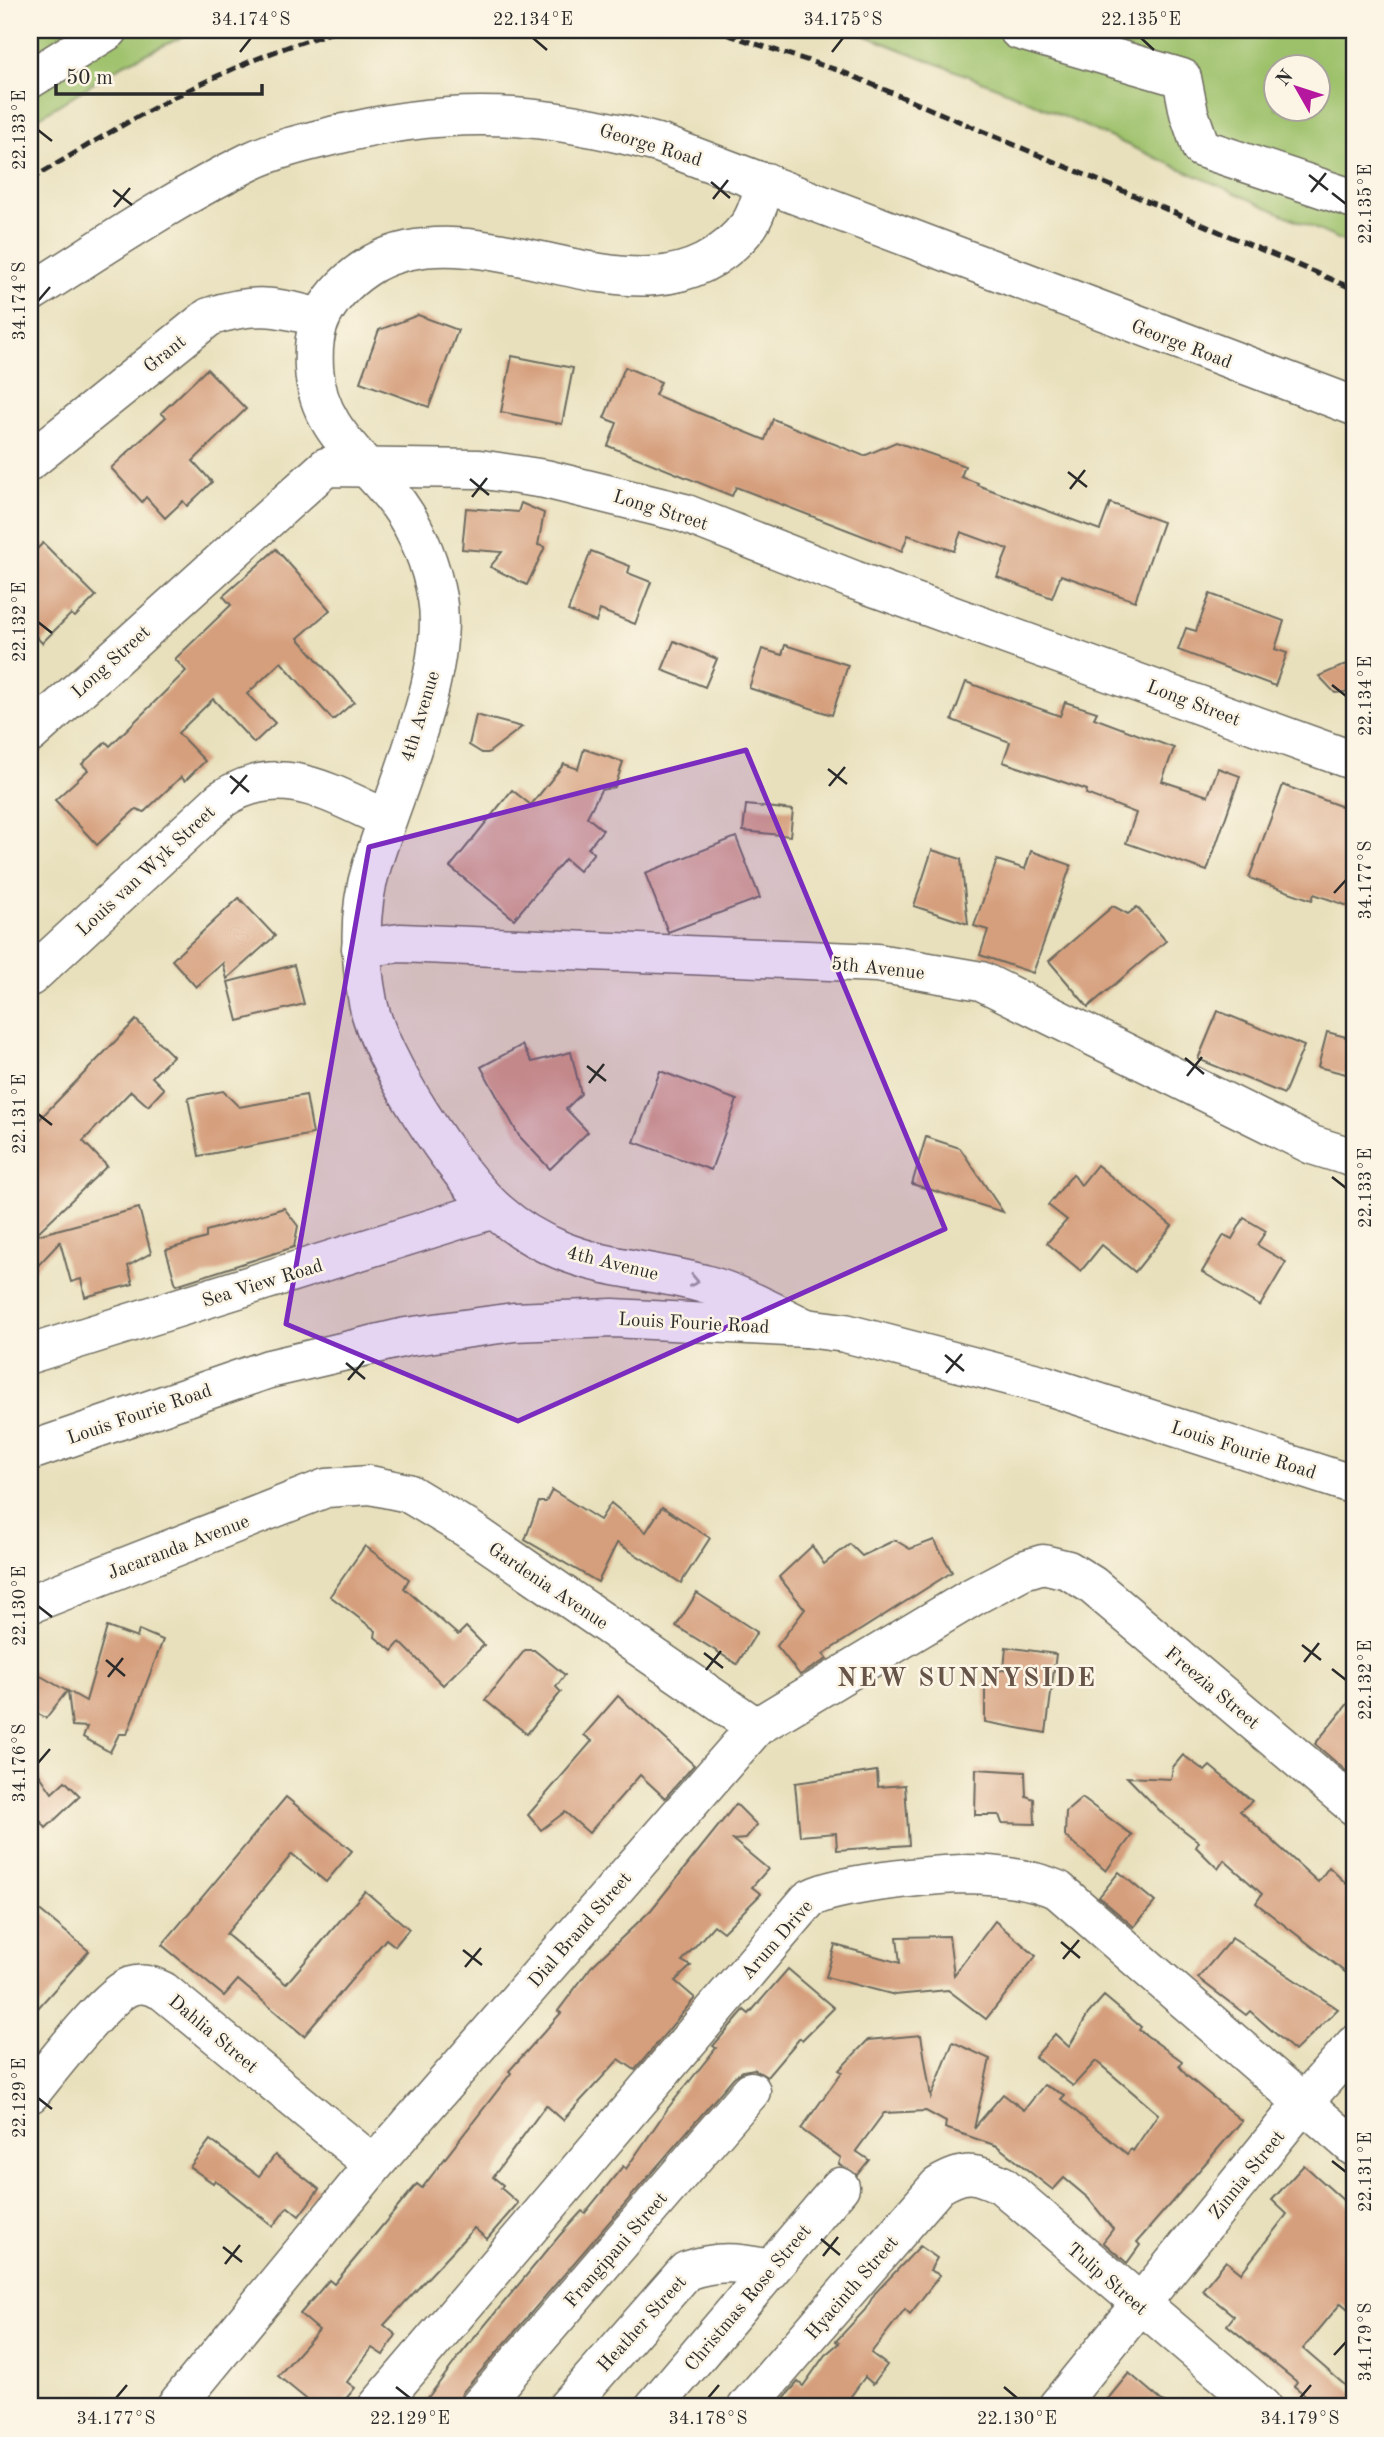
<svg xmlns="http://www.w3.org/2000/svg" width="1384" height="2437" font-family="'Old Standard TT',serif">
  <rect width="100%" height="100%" fill="#fcf5e5"/>
  <filter id="ink" filterUnits="userSpaceOnUse"><feTurbulence type="fractalNoise" baseFrequency=".0143" numOctaves="2"/><feDisplacementMap in="SourceGraphic" scale="14" xChannelSelector="R" yChannelSelector="G"/><feConvolveMatrix kernelMatrix="1 2 1 2 8 2 1 2 1" color-interpolation-filters="sRGB"/></filter>
  <filter id="wash" filterUnits="userSpaceOnUse"><feTurbulence type="fractalNoise" baseFrequency=".00686" numOctaves="4" result="noise"/><feDisplacementMap in="SourceGraphic" scale="28" xChannelSelector="R" yChannelSelector="G"/><feGaussianBlur stdDeviation="1.57" result="paint"/><feColorMatrix in="noise" values="0 0 0 0 0 0 0 0 0 0 0 0 0 0 0 0 0 1.4 0 .05"/><feComposite in="paint" operator="in"/></filter>
  <g filter="url(#wash)">
    <rect width="100%" height="100%" fill="#e8e0bc"/>
    <g fill="#9dc16a" stroke="#64764a" stroke-width="2" fill-rule="evenodd">
      <path d="M30,30H197L124,64L30,123Z"/>
      <path d="M851,30H1354V246L1004,90ZM1276,66H1318V108H1276Z"/>
    </g>
    <g id="blocks">
      <g fill="#d59f7d">
        <path d="M418,315L458,330L429,407L360,382L379,330Z"/>
        <path d="M512,356L573,368L562,424L501,412Z"/>
        <path d="M625,367L661,382L655,395L765,440L773,419L864,456L896,442L965,466L961,477L978,483L977,485L1100,530L1110,503L1163,522L1135,601L1061,575L1052,598L997,577L1008,549L961,532L954,551L908,535L902,551L736,487L732,496L608,446L617,423L604,418Z"/>
        <path d="M207,369L246,409L193,461L212,482L187,506L183,501L165,518L146,497L142,502L111,468L166,417L161,413Z"/>
        <path d="M521,503L544,513L538,545L545,547L527,585L490,567L502,552L462,549L466,508L518,512Z"/>
        <path d="M43,543L96,596L75,617L71,614L42,643L30,630V556Z"/>
        <path d="M276,549L330,610L298,638L354,702L333,720L281,662L247,694L275,723L254,743L213,699L178,733L205,761L185,781L181,777L144,812L136,809L97,845L55,800L88,770L82,764L106,742L110,746L186,671L175,659L231,605L223,596Z"/>
        <path d="M591,551L630,566L628,573L651,582L635,624L600,610L596,622L568,611Z"/>
        <path d="M1210,594L1284,621L1275,649L1287,653L1275,686L1178,650L1186,628L1196,631Z"/>
        <path d="M674,641L717,659L705,687L662,670Z"/>
        <path d="M785,645L848,665L832,715L749,688L762,649L782,655Z"/>
        <path d="M1354,661V691L1335,693L1319,676Z"/>
        <path d="M966,682L1060,716L1065,702L1097,712L1094,718L1174,748L1162,781L1208,796L1218,768L1240,776L1207,871L1126,843L1136,813L1086,794L1087,790L1003,762L1010,742L952,720Z"/>
        <path d="M476,715L522,727L488,753H482L469,745Z"/>
        <path d="M584,749L623,762L615,787L601,790L587,817L603,830L588,848L594,853L579,871L565,859L514,919L450,867L512,790L531,805L564,764L578,769Z"/>
        <path d="M1283,785L1354,811V908L1314,894L1312,900L1249,878Z"/>
        <path d="M746,805L793,810L790,836L743,831Z"/>
        <path d="M736,837L760,898L668,932L645,873Z"/>
        <path d="M932,850L961,859L968,924L914,906Z"/>
        <path d="M1031,851L1071,865L1033,973L980,955L988,930L974,926L997,860L1025,869Z"/>
        <path d="M239,898L275,936L227,979L223,963L196,987L172,960Z"/>
        <path d="M1113,906L1128,914L1137,907L1166,941L1088,1007L1049,961Z"/>
        <path d="M294,965L304,1004L238,1021L228,982Z"/>
        <path d="M1218,1011L1304,1046L1284,1094L1198,1059Z"/>
        <path d="M136,1020L173,1056L152,1077L164,1089L148,1106L131,1091L83,1141L107,1166L34,1236L139,1208L151,1253L128,1266L133,1284L85,1297L81,1279L71,1282L60,1242L30,1274V1129Z"/>
        <path d="M1327,1032L1354,1039V1076L1318,1067Z"/>
        <path d="M522,1045L532,1062L571,1052L581,1094L566,1109L588,1132L550,1169L519,1136L481,1067Z"/>
        <path d="M660,1071L737,1100L711,1170L634,1142Z"/>
        <path d="M223,1091L239,1107L306,1095L313,1134L199,1156L188,1098Z"/>
        <path d="M926,1137L960,1148L1003,1212L912,1184Z"/>
        <path d="M1097,1165L1172,1226L1135,1272L1102,1245L1081,1271L1047,1243L1067,1220L1048,1205L1073,1174L1081,1185Z"/>
        <path d="M284,1208L298,1226L294,1247L176,1285L166,1250L206,1238V1231Z"/>
        <path d="M1244,1218L1266,1231L1257,1245L1286,1262L1260,1306L1202,1272L1224,1235L1232,1239Z"/>
        <path d="M552,1490L600,1520L611,1503L646,1532L662,1507L710,1538L681,1583L617,1543L598,1582L525,1540L539,1502H546Z"/>
        <path d="M895,1540L910,1549L934,1540L952,1572L823,1654L827,1659L800,1675L777,1646L805,1609L779,1577L812,1546L824,1564L850,1544L862,1556Z"/>
        <path d="M365,1546L409,1579L404,1588L458,1635L466,1627L484,1645L443,1685L400,1642L392,1651L375,1637L376,1631L330,1596Z"/>
        <path d="M697,1593L757,1632L737,1664L676,1626Z"/>
        <path d="M107,1627L137,1638L139,1630L163,1640L127,1734H119L110,1752L83,1737L87,1727L72,1726L68,1691L86,1701Z"/>
        <path d="M1006,1647L1056,1654L1046,1733L985,1722V1673L1004,1670Z"/>
        <path d="M525,1650H534L565,1675L556,1687L561,1692L527,1734L485,1700Z"/>
        <path d="M30,1670L67,1691L46,1718L30,1710Z"/>
        <path d="M618,1696L694,1765L665,1798L640,1775L589,1833L565,1812L541,1830L528,1815L592,1741L584,1735Z"/>
        <path d="M1354,1696V1778L1315,1744Z"/>
        <path d="M1183,1755L1205,1771L1210,1766L1252,1801L1240,1811L1318,1882L1329,1867L1354,1891V1979L1256,1903L1262,1894L1224,1860L1218,1869L1196,1847L1199,1842L1164,1815L1127,1777L1171,1779L1173,1767Z"/>
        <path d="M30,1761L52,1793L65,1781L80,1796L46,1828L30,1809Z"/>
        <path d="M976,1769L1025,1772L1026,1796L1034,1799L1035,1824L1002,1823L999,1815H975Z"/>
        <path d="M877,1771L878,1787L905,1785L909,1845L837,1850L836,1833L800,1836L795,1783Z"/>
        <path d="M286,1797L352,1851L326,1882L292,1854L226,1934L286,1984L365,1891L409,1929L395,1946L386,1939L304,2036L238,1980L224,1996L162,1945Z"/>
        <path d="M1082,1798L1132,1835L1106,1871L1065,1836L1066,1812Z"/>
        <path d="M736,1804L757,1825L745,1839L733,1840L768,1869L752,1887L761,1894L723,1932L714,1925L682,1961L691,1966L675,1981L695,1998L635,2070L619,2059L563,2120L546,2105L493,2177L503,2185L501,2188L518,2203L487,2239L474,2228L384,2325L396,2335L383,2355L372,2348L347,2382L355,2388L339,2407H316L278,2376L319,2330L300,2314L329,2280L334,2284L417,2184L422,2188L511,2073L509,2071L561,2013L558,2011L591,1967L651,1910Z"/>
        <path d="M1119,1872L1155,1902L1134,1927L1099,1897Z"/>
        <path d="M30,1902L89,1951L30,2017Z"/>
        <path d="M995,1921L1036,1956L986,2019L948,1990L895,1995L826,1977L835,1945L900,1963L897,1937L949,1936L954,1975Z"/>
        <path d="M1232,1938L1338,2009L1295,2051L1250,2011L1246,2015L1198,1978Z"/>
        <path d="M788,1969L834,2008L802,2040L800,2038L767,2077L754,2069L743,2071L734,2077L462,2393L458,2407H421L460,2355L560,2235L582,2211L585,2213L623,2166L626,2169L668,2108L716,2048L713,2046L744,2010L749,2014Z"/>
        <path d="M1104,1996L1141,2027L1139,2030L1182,2061L1179,2066L1187,2076L1242,2121L1137,2242L1140,2245L1127,2263L1103,2242L1113,2229L1088,2198L1064,2178L1053,2190L997,2146L945,2128L946,2122L926,2111L884,2113L856,2151L869,2160L857,2175L839,2164L841,2158L801,2129L842,2072L839,2070L868,2040L921,2035L931,2097L953,2042L990,2059L974,2128L1003,2094L1024,2110L1044,2085L1065,2095L1061,2099L1127,2154L1131,2149L1133,2151L1158,2114L1096,2061L1073,2086L1035,2057L1055,2034L1069,2047L1088,2014Z"/>
        <path d="M210,2140L259,2176L275,2155L319,2189L299,2216L288,2207L273,2226L215,2180L213,2183L190,2167Z"/>
        <path d="M1304,2165L1354,2210V2314L1341,2303L1303,2349L1354,2393V2407H1320L1294,2386L1297,2382L1227,2325L1234,2316L1202,2290L1226,2261L1241,2273L1287,2214L1272,2200Z"/>
        <path d="M920,2246L937,2258L930,2270L940,2275L910,2314L905,2309L871,2353L887,2365L873,2384L865,2377L843,2407H776L798,2382L803,2386L825,2355L839,2343L836,2341L865,2310L875,2293Z"/>
        <path d="M1129,2373L1169,2407H1101Z"/>
      </g>
    </g>
  </g>
  <g filter="url(#ink)">
    <use href="#blocks" fill-opacity="0" stroke="#6d6a5e" stroke-width="2"/>
    <g fill="none" stroke-linecap="round" stroke-linejoin="round">
      <defs>
        <g id="minor">
          <path d="M1018,30L1182,78L1189,113L1201,148L1354,199"/>
          <path d="M30,79L109,30"/>
          <path d="M766,182C761,196 757,214 749,225C651,350 493,200 374,263C352,276 335,291 323,314C314,332 313,348 314,368C317,430 365,459 399,505C419,533 431,565 437,598C450,671 394,793 372,865C358,910 359,955 368,1002C378,1057 455,1175 498,1212C516,1228 538,1241 560,1250C605,1269 658,1271 704,1284C739,1293 773,1312 806,1328"/>
          <path d="M30,293C102,248 173,199 249,162C276,149 307,142 336,135C456,105 543,112 661,144L1354,406"/>
          <path d="M30,461L209,317C252,302 277,306 320,318"/>
          <path d="M30,734L326,467L479,469L545,479L684,513L854,580L1354,761"/>
          <path d="M361,948L400,943L877,963L981,981L1312,1145L1354,1158"/>
          <path d="M30,977L222,799C281,760 331,794 387,819"/>
          <path d="M30,1354L494,1209"/>
          <path d="M30,1604L326,1488L370,1485L408,1493L468,1529L756,1727"/>
          <path d="M30,2094C49,2071 107,1994 131,1986C143,1982 152,1986 163,1991L374,2165"/>
          <path d="M175,2407L374,2165L756,1727L974,1596L1023,1570L1043,1564L1068,1570L1092,1585L1354,1806"/>
          <path d="M377,2407L808,1900C829,1884 932,1875 962,1874C992,1874 1030,1878 1058,1890L1354,2147"/>
          <path d="M479,2407L751,2091"/>
          <path d="M567,2407L686,2271C717,2260 738,2262 769,2269"/>
          <path d="M654,2407L840,2187"/>
          <path d="M747,2407L938,2186C965,2170 974,2172 1002,2185L1262,2407"/>
          <path d="M1057,2407L1303,2103L1354,2045"/>
        </g>
        <path id="major" d="M30,1451L269,1369L406,1337L514,1322L613,1318L806,1328L845,1333L1045,1385L1354,1485"/>
      </defs>
      <use href="#minor" stroke="#6d6a5e" stroke-width="41"/>
      <use href="#major" stroke="#6d6a5e" stroke-width="41"/>
      <use href="#minor" stroke="#fff" stroke-width="38"/>
      <use href="#major" stroke="#fff" stroke-width="38"/>
      <g stroke="#2b2b2b" stroke-width="5" stroke-dasharray="10 5" stroke-linecap="butt">
        <path d="M713,30L843,72L1354,289"/>
        <path d="M30,180C129,120 228,61 341,30"/>
      </g>
    </g>
    <defs><path id="oneway-chevron" d="M-2-3.5L2.5 0L-2 3.5" fill="none" stroke-width="1.6" stroke-linecap="round" stroke-linejoin="round" transform="scale(1.75)"/></defs>
    <use stroke="#a0a0a0" href="#oneway-chevron" transform="translate(694 1281) rotate(12)"/>
  </g>
  <path fill="#7b2cbf" fill-opacity="0.2" stroke="#7b2cbf" stroke-width="5" stroke-linejoin="round" d="M746,750L945,1229L518,1421L286,1324L369,847Z"/>
  <path fill="none" stroke="#2b2b2b" stroke-width="2.5" d="M533,38L547,50M1141,38L1154,50M240,52L251,38M832,52L843,38M38,130L52,141M1309,175L1328,190M711,182L730,198M113,190L132,205M1311,192L1326,173M1332,193L1346,204M713,199L728,180M114,207L130,188M38,301L50,287M1068,472L1087,487M470,479L489,495M1070,489L1085,470M472,497L487,478M38,622L52,633M1332,685L1346,696M828,769L847,784M230,776L249,792M829,786L845,767M231,794L247,775M1334,893L1346,880M1185,1058L1204,1074M587,1066L606,1081M1187,1076L1202,1057M589,1083L604,1064M38,1114L52,1125M1332,1177L1346,1188M945,1355L964,1371M346,1363L365,1379M946,1373L962,1354M348,1380L364,1361M38,1606L52,1617M1302,1645L1321,1660M704,1653L723,1668M106,1660L125,1676M1304,1662L1319,1643M1332,1669L1346,1680M706,1670L721,1651M108,1677L123,1658M38,1763L50,1749M1061,1942L1080,1958M463,1950L482,1965M1063,1959L1079,1940M465,1967L481,1948M38,2098L52,2109M1332,2161L1346,2172M821,2239L840,2255M223,2247L242,2262M823,2256L838,2237M225,2264L240,2245M1334,2355L1346,2342M396,2387L410,2398M1004,2387L1017,2398M116,2398L127,2385M708,2398L719,2385M1300,2398L1311,2385"/>
  <g text-anchor="middle" stroke-width="5" stroke-linejoin="round" paint-order="stroke">
    <g font-size="19" fill="#2b2b2b" stroke="#fcf5e5">
      <text transform="translate(651 144) rotate(17)" y="7">George Road</text>
      <text transform="translate(1182 343) rotate(21)" y="7">George Road</text>
      <text transform="translate(164 353) rotate(-39)" y="7">Grant</text>
      <text transform="translate(661 509) rotate(17)" y="7">Long Street</text>
      <text transform="translate(110 661) rotate(-42)" y="7">Long Street</text>
      <text transform="translate(1194 702) rotate(21)" y="7">Long Street</text>
      <text transform="translate(419 716) rotate(-73)" y="7">4th Avenue</text>
      <text transform="translate(145 870) rotate(-43)" y="7">Louis van Wyk Street</text>
      <text transform="translate(878 967) rotate(6)" y="7">5th Avenue</text>
      <text transform="translate(613 1262) rotate(14)" y="7">4th Avenue</text>
      <text transform="translate(262 1282) rotate(-17)" y="7">Sea View Road</text>
      <text transform="translate(694 1322) rotate(3)" y="7">Louis Fourie Road</text>
      <text transform="translate(139 1413) rotate(-19)" y="7">Louis Fourie Road</text>
      <text transform="translate(1244 1449) rotate(18)" y="7">Louis Fourie Road</text>
      <text transform="translate(178 1546) rotate(-21)" y="7">Jacaranda Avenue</text>
      <text transform="translate(549 1585) rotate(34)" y="7">Gardenia Avenue</text>
      <text transform="translate(1213 1687) rotate(40)" y="7">Freezia Street</text>
      <text transform="translate(579 1929) rotate(-49)" y="7">Dial Brand Street</text>
      <text transform="translate(776 1939) rotate(-49)" y="7">Arum Drive</text>
      <text transform="translate(214 2033) rotate(40)" y="7">Dahlia Street</text>
      <text transform="translate(1246 2174) rotate(-51)" y="7">Zinnia Street</text>
      <text transform="translate(615 2249) rotate(-49)" y="7">Frangipani Street</text>
      <text transform="translate(1108 2278) rotate(41)" y="7">Tulip Street</text>
      <text transform="translate(851 2287) rotate(-49)" y="7">Hyacinth Street</text>
      <text transform="translate(747 2297) rotate(-50)" y="7">Christmas Rose Street</text>
      <text transform="translate(641 2323) rotate(-48)" y="7">Heather Street</text>
    </g>
    <g font-size="26" font-weight="bold" letter-spacing="2" fill="#665448" stroke="#fcf5e5">
      <text x="967" y="1686">NEW SUNNYSIDE</text>
    </g>
  </g>
  <rect width="1384" height="2437" fill="none" stroke="#fcf5e5" stroke-width="77"/>
  <g transform="translate(1297 88) rotate(309)"><circle r="33" fill="#fcf5e5" stroke="#a8a49b" stroke-width="2"/>
  <path d="M0-5L12 26L0 18L-12 26Z" fill="#b5179e"/>
  <text y="-10" font-size="19" font-weight="bold" text-anchor="middle" fill="#2b2b2b">N</text>
  </g>
  <path d="M56 84v10h206v-10" fill="none" stroke="#2b2b2b" stroke-width="3.5"/>
  <text x="66" y="84" font-size="21" fill="#2b2b2b" stroke="#fcf5e5" stroke-width="5" paint-order="stroke">50 m</text>
  <rect x="38" y="38" width="1308" height="2360" fill="none" stroke="#2b2b2b" stroke-width="2.5"/>
  <g font-size="18" text-anchor="middle" fill="#2b2b2b">
    <text x="251" y="25">34.174°S</text>
    <text x="533" y="25">22.134°E</text>
    <text x="843" y="25">34.175°S</text>
    <text x="1141" y="25">22.135°E</text>
    <text transform="translate(19 130) rotate(-90)" y="6">22.133°E</text>
    <text transform="translate(1365 204) rotate(-90)" y="6">22.135°E</text>
    <text transform="translate(19 301) rotate(-90)" y="6">34.174°S</text>
    <text transform="translate(19 622) rotate(-90)" y="6">22.132°E</text>
    <text transform="translate(1365 696) rotate(-90)" y="6">22.134°E</text>
    <text transform="translate(1365 880) rotate(-90)" y="6">34.177°S</text>
    <text transform="translate(19 1114) rotate(-90)" y="6">22.131°E</text>
    <text transform="translate(1365 1188) rotate(-90)" y="6">22.133°E</text>
    <text transform="translate(19 1606) rotate(-90)" y="6">22.130°E</text>
    <text transform="translate(1365 1680) rotate(-90)" y="6">22.132°E</text>
    <text transform="translate(19 1763) rotate(-90)" y="6">34.176°S</text>
    <text transform="translate(19 2098) rotate(-90)" y="6">22.129°E</text>
    <text transform="translate(1365 2172) rotate(-90)" y="6">22.131°E</text>
    <text transform="translate(1365 2342) rotate(-90)" y="6">34.179°S</text>
    <text x="116" y="2424">34.177°S</text>
    <text x="410" y="2424">22.129°E</text>
    <text x="708" y="2424">34.178°S</text>
    <text x="1017" y="2424">22.130°E</text>
    <text x="1300" y="2424">34.179°S</text>
  </g>
</svg>
